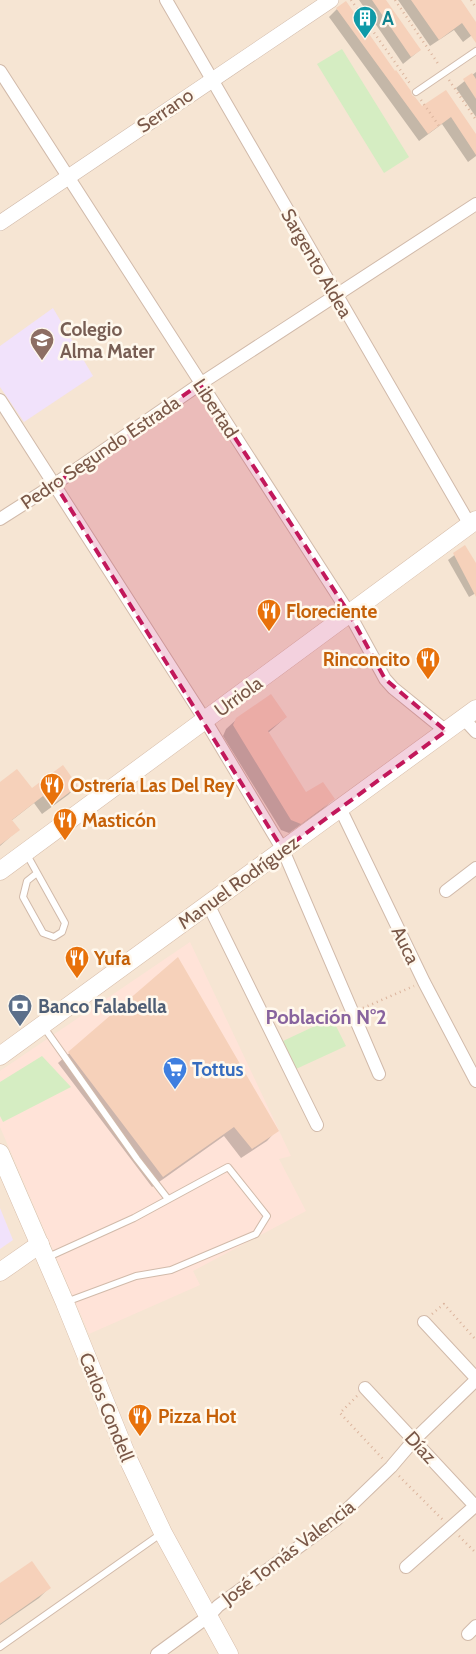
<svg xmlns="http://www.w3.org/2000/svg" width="476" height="1654" font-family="Cabin,sans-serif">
  <rect width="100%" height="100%" fill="#fef4e5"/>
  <rect fill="#f6e5d3" x="0" y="0" width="476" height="1654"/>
  <path fill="#ffe3d8" d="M190,942L291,1156L279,1159L306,1211L193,1271L200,1285L89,1334L0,1127V1071Z"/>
  <g fill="#f1e2fb">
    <path d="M53,308L93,376L24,422L0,387V346Z"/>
    <path d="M0,1208L13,1240L0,1249Z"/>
  </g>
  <g fill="#d5edc2">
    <path d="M342,49L409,157L384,173L317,64Z"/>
    <path d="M332,1018L346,1046L296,1069L283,1041Z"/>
    <path d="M42,1056L71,1087L3,1122L0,1116V1082Z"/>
  </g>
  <g fill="#0003">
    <path d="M359,0H385L420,50L403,64Z"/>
    <path d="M398,0H460L476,24V32L463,42L454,30L430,46Z"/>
    <path d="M337,9L422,108L446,92L476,137V156L468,162L442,124L419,141L329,17Z"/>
    <path d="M476,72V117L456,88Z"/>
    <path d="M465,547L476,566V593L469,597L448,560Z"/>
    <path d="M286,717L268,733L306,794L333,799L323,809L289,833L281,830L223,736L226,729L237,719Z"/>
    <path d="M0,784L32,790L77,786L68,795L42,814L34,803L11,821L18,830L0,846Z"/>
    <path d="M178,959L277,1130L267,1141L241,1158L224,1136L152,1187L58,1063Z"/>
    <path d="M0,1585L49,1588L39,1598L0,1625Z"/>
  </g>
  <g fill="#f6d1ba">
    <path d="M372,0H386L421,50L411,57Z"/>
    <path d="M411,0H461L476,22V43L462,23L439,40Z"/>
    <path d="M346,1L395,71L396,70L411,91L412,95L415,97L422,106L446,90L476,134V155L451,117L428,134L336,8Z"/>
    <path d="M472,73L476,79V99L463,79Z"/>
    <path d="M465,545L476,563V597L453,553Z"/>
    <path d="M271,694L287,717L268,731L306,792L323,782L335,799L301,824L291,820L233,725L236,718Z"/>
    <path d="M63,765L78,786L51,806L43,796L12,820L20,830L0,845V782L17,769L32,788Z"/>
    <path d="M178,957L279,1131L252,1149L234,1127L163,1177L68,1052Z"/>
    <path d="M32,1561L51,1588L0,1624V1583Z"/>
  </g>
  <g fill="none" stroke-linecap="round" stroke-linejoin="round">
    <defs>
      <g id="service">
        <path d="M416,92L476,51"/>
        <path d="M26,853L65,923L62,932L54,937L43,933L23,897L27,881L37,873"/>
        <path d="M43,1026L137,1159L168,1199"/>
        <path d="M46,1258L134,1218L228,1167L267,1216L256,1234L171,1270L136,1276L66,1302"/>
        <path d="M0,1647L162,1533"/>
      </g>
      <g id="minor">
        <path d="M166,0L470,525"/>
        <path d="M0,71L349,613L385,679L393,688L446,731"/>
        <path d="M0,400L205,720L283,850L379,1074"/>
        <path d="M0,519L55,484L200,384L476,204"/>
        <path d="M463,718L476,732"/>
        <path d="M340,808L424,982L476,1081"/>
        <path d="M446,891L476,868"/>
        <path d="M208,904L317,1125"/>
        <path d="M424,1322L476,1378"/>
        <path d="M365,1388L476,1507"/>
        <path d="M406,1567L475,1506"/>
        <path d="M468,1634L476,1626"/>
        <path d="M157,1654L209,1616L218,1606L337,1519L391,1467L414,1440L476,1380"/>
      </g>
      <path id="tertiary" d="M0,223L331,0"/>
      <g id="secondary">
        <path d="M0,871L476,520"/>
        <path d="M0,1056L476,709"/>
        <path d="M0,1153L65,1303L129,1461L163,1533L229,1654"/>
        <path d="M0,1272L40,1244"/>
      </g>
    </defs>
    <use href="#service" stroke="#d1baaa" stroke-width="8"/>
    <use href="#minor" stroke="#d1baaa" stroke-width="14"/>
    <use href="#tertiary" stroke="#d1baaa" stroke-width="16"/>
    <use href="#secondary" stroke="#d7bdaa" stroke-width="19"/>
    <g stroke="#dbb49d" stroke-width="2.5" stroke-dasharray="1 4" stroke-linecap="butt">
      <path d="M351,0L411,85"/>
      <path d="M395,0L439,65"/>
      <path d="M471,0L476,8"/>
      <path d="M449,80L476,120"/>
      <path d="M421,100L439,126"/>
      <path d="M363,1008L414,986"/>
      <path d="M432,1314L444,1304L476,1340"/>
      <path d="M357,1396L340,1413L383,1459"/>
      <path d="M399,1476L443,1520"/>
      <path d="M459,1536L476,1553"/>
    </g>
    <use href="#service" stroke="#fff" stroke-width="6"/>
    <use href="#minor" stroke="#fff" stroke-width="12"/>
    <use href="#tertiary" stroke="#fff" stroke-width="15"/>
    <use href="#secondary" stroke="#fff" stroke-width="18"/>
  </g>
  <path fill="#c2185b" fill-opacity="0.2" stroke="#c2185b" stroke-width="4" stroke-dasharray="10 6" stroke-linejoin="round" d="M200,384L349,613L385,679L446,731L283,850L55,484Z"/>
  <defs>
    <symbol id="building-pin" viewBox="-11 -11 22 30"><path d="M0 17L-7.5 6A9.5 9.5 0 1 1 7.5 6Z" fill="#0f9aa8" stroke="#fff8ed"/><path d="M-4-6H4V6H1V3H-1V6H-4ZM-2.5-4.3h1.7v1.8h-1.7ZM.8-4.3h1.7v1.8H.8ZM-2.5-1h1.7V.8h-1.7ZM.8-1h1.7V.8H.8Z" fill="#fff"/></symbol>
    <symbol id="school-pin" viewBox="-11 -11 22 30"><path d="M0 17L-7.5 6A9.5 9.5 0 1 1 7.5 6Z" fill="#8d6e63" stroke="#fff8ed"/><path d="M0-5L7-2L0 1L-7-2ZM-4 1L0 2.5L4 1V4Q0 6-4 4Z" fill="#fff"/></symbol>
    <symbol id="restaurant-pin" viewBox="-11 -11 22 30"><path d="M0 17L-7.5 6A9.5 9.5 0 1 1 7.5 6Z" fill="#e8710a" stroke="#fff8ed"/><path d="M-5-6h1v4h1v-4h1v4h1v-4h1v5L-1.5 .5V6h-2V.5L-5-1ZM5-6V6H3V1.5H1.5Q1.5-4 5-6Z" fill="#fff"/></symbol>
    <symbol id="bank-pin" viewBox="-11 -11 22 30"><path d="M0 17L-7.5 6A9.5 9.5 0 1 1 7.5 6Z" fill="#5c6f8a" stroke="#fff8ed"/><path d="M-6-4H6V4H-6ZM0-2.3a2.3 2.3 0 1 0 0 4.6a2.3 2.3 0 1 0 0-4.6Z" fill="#fff"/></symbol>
    <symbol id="supermarket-pin" viewBox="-11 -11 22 30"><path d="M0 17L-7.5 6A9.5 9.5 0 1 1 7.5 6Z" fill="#3f7fe0" stroke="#fff8ed"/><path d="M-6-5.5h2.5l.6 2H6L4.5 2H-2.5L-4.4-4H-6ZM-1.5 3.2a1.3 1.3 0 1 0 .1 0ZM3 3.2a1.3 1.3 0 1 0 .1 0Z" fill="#fff"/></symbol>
  </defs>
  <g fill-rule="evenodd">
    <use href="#building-pin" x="351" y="4" width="28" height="38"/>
    <use href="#school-pin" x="28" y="326" width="28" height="38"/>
    <use href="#restaurant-pin" x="255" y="597" width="28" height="38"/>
    <use href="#restaurant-pin" x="414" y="645" width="28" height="38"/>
    <use href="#restaurant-pin" x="38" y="771" width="28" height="38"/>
    <use href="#restaurant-pin" x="51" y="806" width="28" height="38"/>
    <use href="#restaurant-pin" x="63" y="944" width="28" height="38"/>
    <use href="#bank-pin" x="6" y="992" width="28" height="38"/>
    <use href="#supermarket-pin" x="161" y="1055" width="28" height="38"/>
    <use href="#restaurant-pin" x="126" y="1402" width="28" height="38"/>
  </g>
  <g text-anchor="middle" stroke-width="5" stroke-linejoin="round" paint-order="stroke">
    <g font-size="19" font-weight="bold" fill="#0d838f" stroke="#fff8ed" text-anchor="start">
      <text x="382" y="25">A</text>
    </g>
    <g font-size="19" fill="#7a5848" stroke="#fff8ed">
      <text transform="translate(165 110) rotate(-34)" y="7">Serrano</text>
      <text transform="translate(317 263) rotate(60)" y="7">Sargento Aldea</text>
      <text transform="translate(216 408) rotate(57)" y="7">Libertad</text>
      <text transform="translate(100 452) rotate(-34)" y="7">Pedro Segundo Estrada</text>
      <text transform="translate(238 696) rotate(-36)" y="7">Urriola</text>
      <text transform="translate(238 882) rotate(-36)" y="7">Manuel Rodríguez</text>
      <text transform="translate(406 945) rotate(64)" y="7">Auca</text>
      <text transform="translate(107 1407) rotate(68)" y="7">Carlos Condell</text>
      <text transform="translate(421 1447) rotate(47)" y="7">Díaz</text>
      <text transform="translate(288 1552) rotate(-37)" y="7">José Tomás Valencia</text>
    </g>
    <g font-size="19" font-weight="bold" fill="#785e54" stroke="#fff8ed" text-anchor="start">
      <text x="60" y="336">Colegio<tspan x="60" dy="22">Alma Mater</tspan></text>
    </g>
    <g font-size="19" font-weight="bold" fill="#c56008" stroke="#fff8ed" text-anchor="start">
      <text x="286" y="618">Floreciente</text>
      <text x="410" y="666" text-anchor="end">Rinconcito</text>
      <text x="70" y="792">Ostrería Las Del Rey</text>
      <text x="82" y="827">Masticón</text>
      <text x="94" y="965">Yufa</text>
      <text x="158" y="1423">Pizza Hot</text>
    </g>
    <g font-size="19" font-weight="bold" fill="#4e5e75" stroke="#fff8ed" text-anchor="start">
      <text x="38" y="1013">Banco Falabella</text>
    </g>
    <g font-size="19" font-weight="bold" fill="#366cbe" stroke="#fff8ed" text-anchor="start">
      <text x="192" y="1076">Tottus</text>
    </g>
    <g font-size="20" font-weight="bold" fill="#88639e" stroke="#fff8ed">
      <text x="326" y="1024">Población N°2</text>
    </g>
  </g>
</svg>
